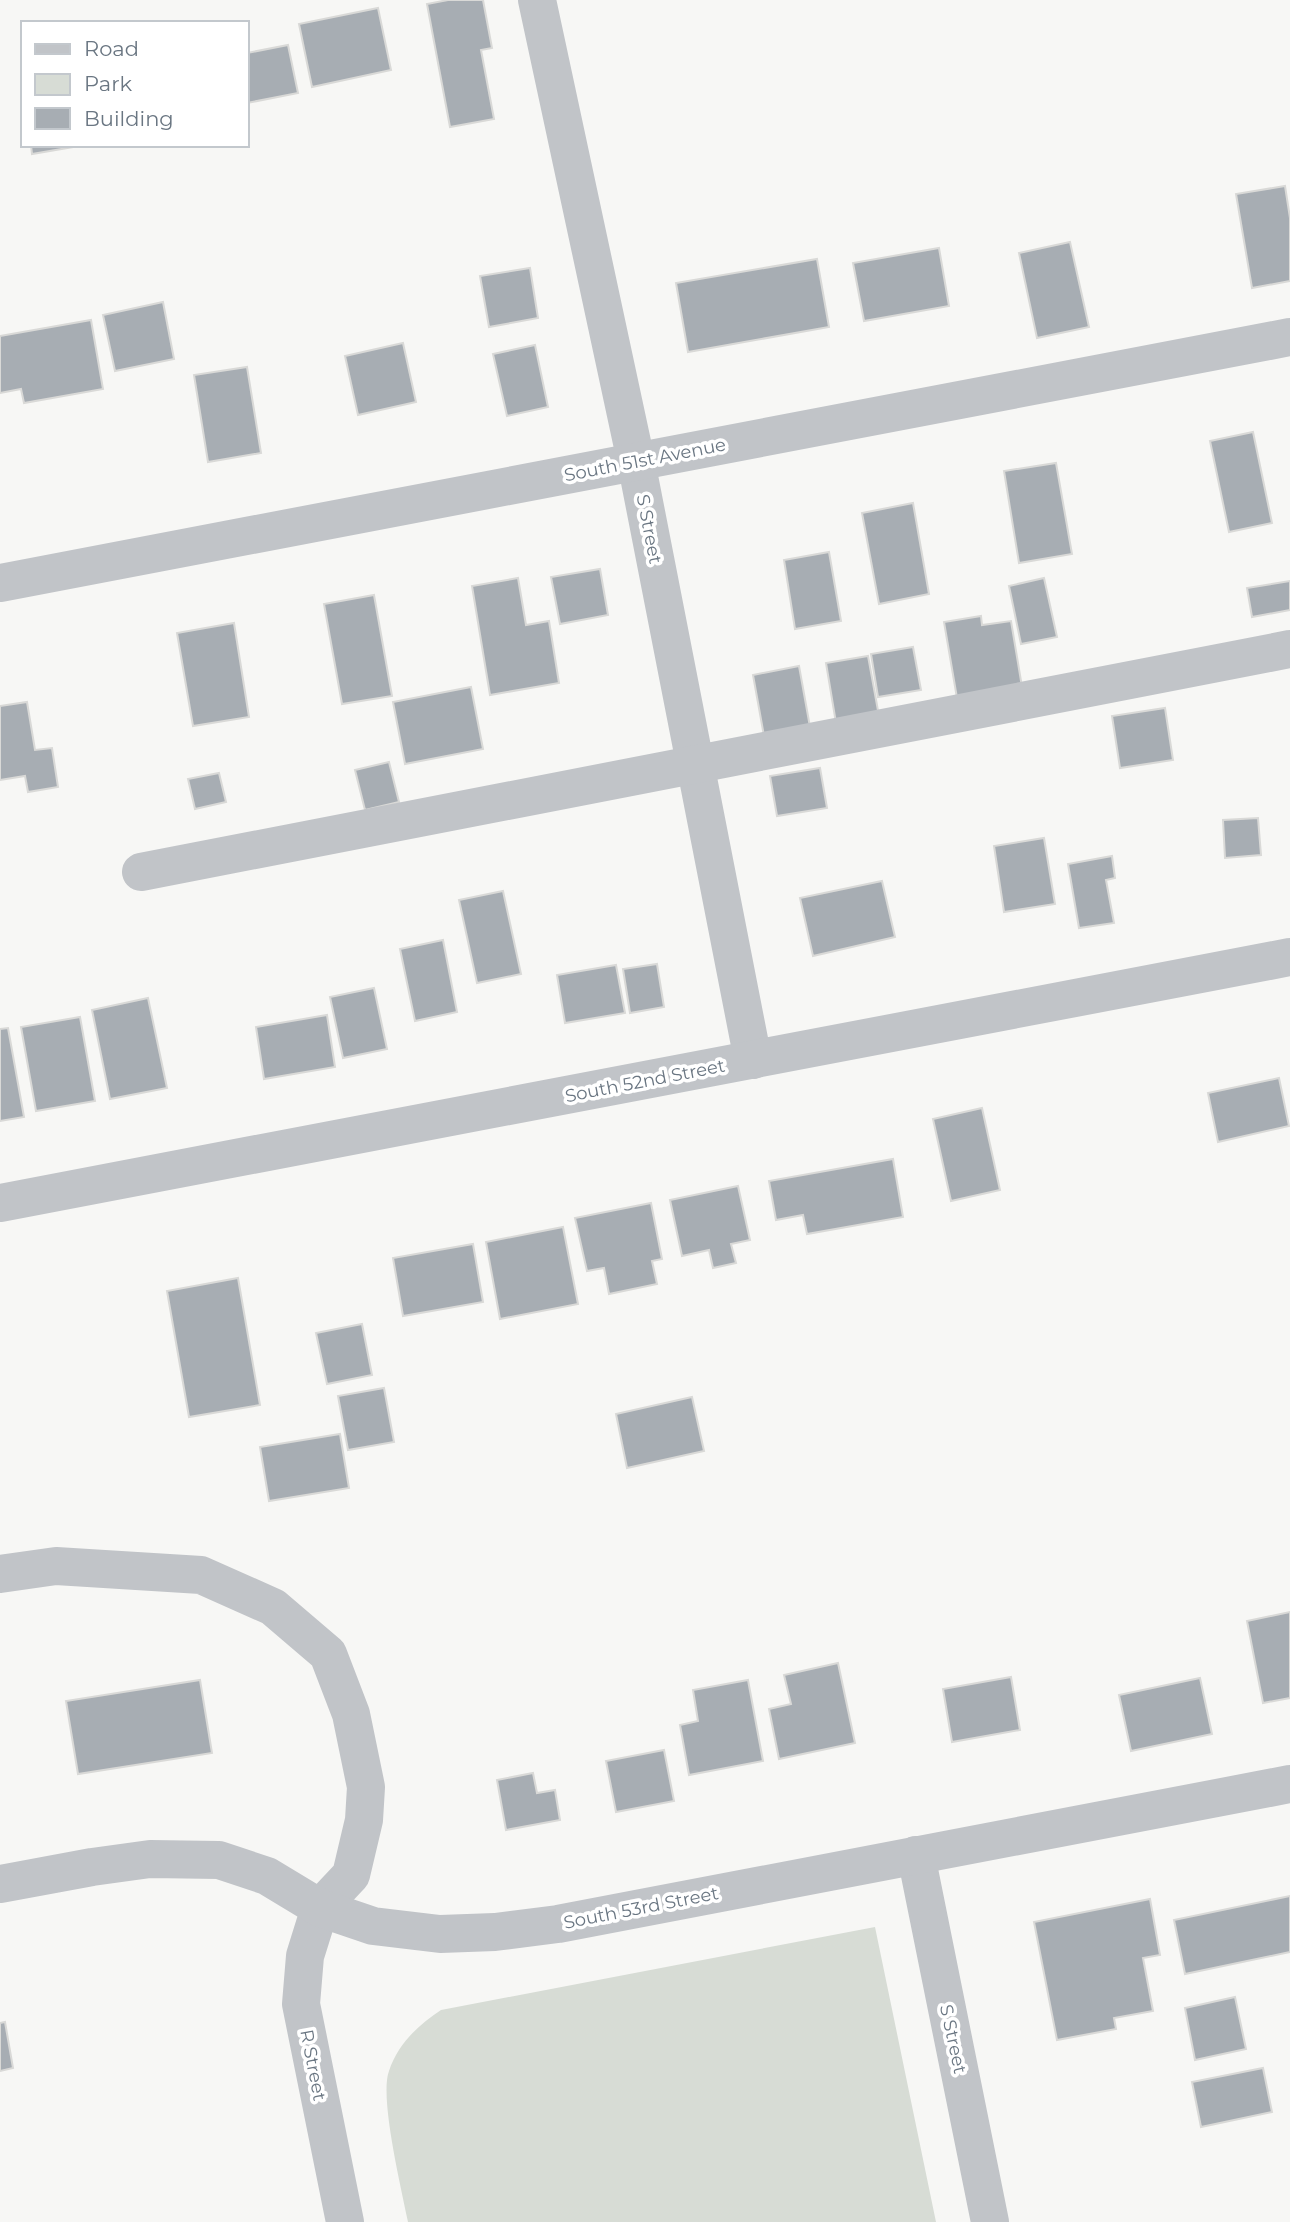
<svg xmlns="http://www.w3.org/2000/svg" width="1290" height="2222" font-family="Montserrat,sans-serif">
  <rect width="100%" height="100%" fill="#f7f7f5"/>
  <path fill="#d7dcd5" d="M875,1927L936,2222H408C402,2191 379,2097 389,2071C398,2044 418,2025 441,2010Z"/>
  <g fill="#a7adb3" stroke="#d9d9d7" stroke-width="2">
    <path d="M448,0H483L492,48L481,50L494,119L450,127L427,4Z"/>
    <path d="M378,8L391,70L312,87L299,24Z"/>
    <path d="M288,45L298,93L247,103V53Z"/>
    <path d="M31,145H85L32,154Z"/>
    <path d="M1285,186L1290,218V281L1252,288L1236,194Z"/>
    <path d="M1070,242L1089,327L1037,338L1019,253Z"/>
    <path d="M939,248L949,306L864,321L853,263Z"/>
    <path d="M817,259L829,327L688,352L676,283Z"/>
    <path d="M530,268L538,318L489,327L480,276Z"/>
    <path d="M163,302L174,359L115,371L103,315Z"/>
    <path d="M91,320L103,389L24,403L21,389L0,393V336Z"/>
    <path d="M403,343L416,402L358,415L345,356Z"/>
    <path d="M535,345L548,407L507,416L493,354Z"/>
    <path d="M247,367L261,453L208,462L194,375Z"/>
    <path d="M1253,432L1272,523L1229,532L1210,441Z"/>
    <path d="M1056,463L1072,554L1019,563L1004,471Z"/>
    <path d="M913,503L929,594L879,604L862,513Z"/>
    <path d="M829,552L841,621L795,629L784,560Z"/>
    <path d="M600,569L608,615L560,624L551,577Z"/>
    <path d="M518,578L526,625L549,621L559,683L490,695L472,586Z"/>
    <path d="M1044,578L1057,637L1021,644L1009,586Z"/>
    <path d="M1290,581V610L1252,617L1247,588Z"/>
    <path d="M374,595L392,696L342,704L324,604Z"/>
    <path d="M981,616L982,625L1011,621L1022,687L957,698L944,622Z"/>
    <path d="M234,623L249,717L193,726L177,633Z"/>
    <path d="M913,647L921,690L878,697L871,654Z"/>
    <path d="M868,656L879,716L836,723L826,663Z"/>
    <path d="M799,666L810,727L764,736L753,675Z"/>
    <path d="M471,687L483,749L405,764L393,702Z"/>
    <path d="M27,702L35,750L52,748L58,787L28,792L25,776L0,780V706Z"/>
    <path d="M1165,708L1173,760L1120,768L1112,716Z"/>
    <path d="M389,762L399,802L365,810L355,770Z"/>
    <path d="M820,768L827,808L777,816L770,776Z"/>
    <path d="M219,773L226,802L195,809L188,779Z"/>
    <path d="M1258,818L1261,855L1225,858L1223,820Z"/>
    <path d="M1044,838L1055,904L1004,912L994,846Z"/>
    <path d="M1112,856L1115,878L1106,880L1114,923L1079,928L1068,864Z"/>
    <path d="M882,881L895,937L813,956L800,898Z"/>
    <path d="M503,891L521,974L477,983L459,900Z"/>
    <path d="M443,940L457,1012L415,1021L400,949Z"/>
    <path d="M657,964L664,1007L630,1013L623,969Z"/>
    <path d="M616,965L625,1013L565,1023L557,975Z"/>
    <path d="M374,988L387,1049L343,1058L330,997Z"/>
    <path d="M148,998L167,1088L110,1099L92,1010Z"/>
    <path d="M327,1015L335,1067L264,1079L256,1027Z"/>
    <path d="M80,1017L95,1101L36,1111L21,1027Z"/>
    <path d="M8,1028L24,1117L0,1121V1029Z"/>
    <path d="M1279,1078L1289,1126L1218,1142L1208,1093Z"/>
    <path d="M982,1108L1000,1190L951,1201L933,1119Z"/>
    <path d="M893,1159L903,1217L807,1234L803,1215L776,1220L769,1181Z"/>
    <path d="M738,1186L750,1240L731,1244L736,1263L713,1268L709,1250L682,1256L670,1200Z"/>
    <path d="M651,1203L662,1259L652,1261L657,1284L609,1294L604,1268L587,1271L575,1218Z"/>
    <path d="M563,1227L578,1304L500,1319L486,1242Z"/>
    <path d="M473,1244L483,1302L403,1316L393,1258Z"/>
    <path d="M238,1278L260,1405L189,1417L167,1291Z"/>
    <path d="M362,1324L372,1375L327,1384L316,1333Z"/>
    <path d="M384,1388L394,1442L348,1450L338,1396Z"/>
    <path d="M692,1397L704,1451L627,1468L616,1414Z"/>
    <path d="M340,1434L349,1488L269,1501L260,1447Z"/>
    <path d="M1290,1612V1698L1263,1703L1247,1621Z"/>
    <path d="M838,1663L855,1743L779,1759L769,1709L791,1704L784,1675Z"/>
    <path d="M1011,1677L1020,1730L952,1742L943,1689Z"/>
    <path d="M1200,1678L1212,1734L1131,1751L1119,1695Z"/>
    <path d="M200,1680L212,1753L78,1774L66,1701Z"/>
    <path d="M748,1680L763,1761L689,1775L680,1725L698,1721L693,1690Z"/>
    <path d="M664,1750L674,1801L616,1812L606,1761Z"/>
    <path d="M533,1773L537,1793L555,1790L560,1820L506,1830L497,1780Z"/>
    <path d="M1290,1896V1952L1185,1974L1174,1920Z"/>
    <path d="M1150,1899L1160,1955L1143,1958L1153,2011L1114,2018L1116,2029L1057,2040L1034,1922Z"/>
    <path d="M1235,1997L1246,2049L1195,2060L1185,2008Z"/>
    <path d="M5,2022L13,2068L0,2071V2023Z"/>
    <path d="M1263,2068L1272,2112L1201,2127L1192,2082Z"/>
  </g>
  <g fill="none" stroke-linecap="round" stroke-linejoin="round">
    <g stroke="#c1c4c8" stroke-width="38">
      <path d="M537,0L636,461L753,1060"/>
      <path d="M0,583L1290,337"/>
      <path d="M141,872L1290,649"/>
      <path d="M0,1203L1290,957"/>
      <path d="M0,1574L56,1566L201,1575L273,1607L328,1654L351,1714L366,1787L364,1820L351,1875L320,1908L305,1956L301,2004L345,2222"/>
      <path d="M916,1855L990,2222"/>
      <path d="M0,1884L92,1867L150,1859L219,1860L267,1876L320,1908L373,1926L440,1934L495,1932L558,1924L1290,1784"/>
    </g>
  </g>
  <g text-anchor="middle" stroke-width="7" stroke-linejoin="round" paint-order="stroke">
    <g font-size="18" fill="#6a7682" stroke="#fff">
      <text transform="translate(645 460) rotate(-11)" y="6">South 51st Avenue</text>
      <text transform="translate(649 529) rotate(79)" y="6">S Street</text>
      <text transform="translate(645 1081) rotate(-11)" y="6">South 52nd Street</text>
      <text transform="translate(641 1908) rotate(-11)" y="6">South 53rd Street</text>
      <text transform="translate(953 2039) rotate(78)" y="6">S Street</text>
      <text transform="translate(313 2065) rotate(79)" y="6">R Street</text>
    </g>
  </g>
  <rect x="21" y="21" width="228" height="126" fill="#ffffff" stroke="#c3c8cd" stroke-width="2"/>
  <rect x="35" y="44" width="35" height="10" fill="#c1c4c8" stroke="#c3c8cd" stroke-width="2"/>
  <text x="84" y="56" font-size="21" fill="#6a7682">Road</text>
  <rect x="35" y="74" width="35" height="21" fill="#d7dcd5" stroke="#c3c8cd" stroke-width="2"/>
  <text x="84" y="91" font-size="21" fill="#6a7682">Park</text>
  <rect x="35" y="108" width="35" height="21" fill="#a7adb3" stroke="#c3c8cd" stroke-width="2"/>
  <text x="84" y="126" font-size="21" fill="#6a7682">Building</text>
</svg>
